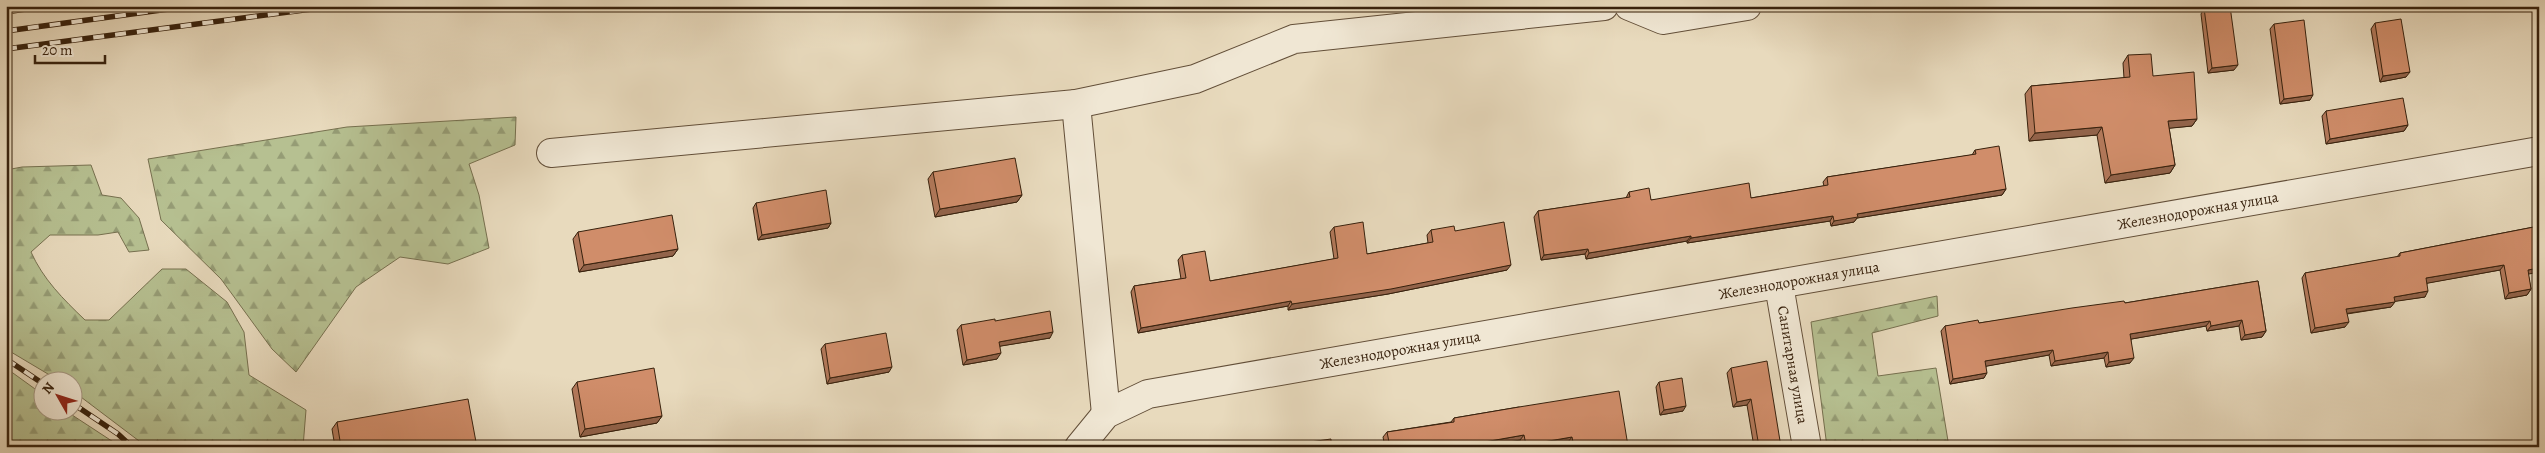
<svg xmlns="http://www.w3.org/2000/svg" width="2545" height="453" font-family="Alegreya,serif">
  <defs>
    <pattern id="forest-firs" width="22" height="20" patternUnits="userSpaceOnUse" patternTransform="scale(1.25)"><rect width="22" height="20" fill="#b6c091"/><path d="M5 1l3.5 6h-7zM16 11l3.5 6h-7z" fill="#959c75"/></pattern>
  </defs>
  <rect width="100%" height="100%" fill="#e8dabd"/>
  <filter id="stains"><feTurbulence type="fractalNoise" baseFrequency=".004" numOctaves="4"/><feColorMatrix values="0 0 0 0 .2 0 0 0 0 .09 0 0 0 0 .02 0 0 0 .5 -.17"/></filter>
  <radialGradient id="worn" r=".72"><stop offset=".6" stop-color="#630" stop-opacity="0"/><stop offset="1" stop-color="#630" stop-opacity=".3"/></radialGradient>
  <g fill="url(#forest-firs)" stroke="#76704f">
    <path d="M516,117L515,145L469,164L479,195L489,248L448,264L400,257L356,287L296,372L272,349L221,279L161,220L148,159L347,127Z"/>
    <path d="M91,165L102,195L121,198L139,218L149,250L129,252L118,232L98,235H50L31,252C43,279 63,299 85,320H109L162,269H186L227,302L244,332L249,375L306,410L303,447H147L73,391L72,380H58L6,349V170L22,167Z"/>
    <path d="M1937,296L1938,316L1872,333L1878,376L1936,368L1948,441L1907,447H1827L1811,322Z"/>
    <path d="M6,368L42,394V410L66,411L121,447H6Z"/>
  </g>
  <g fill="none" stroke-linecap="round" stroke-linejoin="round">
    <defs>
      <g id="minor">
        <path d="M1629,6L1663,20L1747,6"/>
        <path d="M1076,104L1106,414"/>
        <path d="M551,153L1076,104L1195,79L1294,39L1604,6"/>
        <path id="s1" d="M1779,285L1807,447"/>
        <path id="s2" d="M1079,447L1106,414L1148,394L2539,151"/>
      </g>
    </defs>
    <use href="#minor" stroke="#634f39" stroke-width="30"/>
    <use href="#minor" stroke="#f0e7d4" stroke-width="28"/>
    <defs>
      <g id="rail">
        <path d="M6,12L45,6"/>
        <path d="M6,31L191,6"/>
        <path d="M6,49L335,6"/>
        <path d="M6,359L42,383"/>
        <path d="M72,403L118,434L132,447"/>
      </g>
    </defs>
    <use href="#rail" stroke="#37210d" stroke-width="5.5"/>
    <use href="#rail" stroke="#f0e7d4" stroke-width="4" stroke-dasharray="11" stroke-linecap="butt"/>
  </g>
  <g fill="#b3795b" stroke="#37210d">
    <path d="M2204,8L2234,70L2208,73L2201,14Z"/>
    <path d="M2375,23L2406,77L2380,82L2371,29Z"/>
    <path d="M2274,24L2310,100L2280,104L2270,29Z"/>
    <path d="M2128,55L2153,76L2197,119L2192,126L2169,128L2175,165L2170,173L2105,183L2097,135L2029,141L2025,94L2031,86L2124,78L2123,63Z"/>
    <path d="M2326,111L2408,125L2404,131L2326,144L2322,116Z"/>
    <path d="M1975,150L2006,189L2002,195L1857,218L1854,222L1831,226L1830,221L1687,243V241L1586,259L1585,254L1541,260L1534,217L1538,211L1626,198L1629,192L1651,200L1751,198L1824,186L1823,182L1827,177L1972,155Z"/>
    <path d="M933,172L1022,195L1017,202L935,217L928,179Z"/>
    <path d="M756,203L831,223L828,228L758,240L753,208Z"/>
    <path d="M2539,226L2528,274L2531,289L2527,295L2505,299L2500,270L2427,283L2425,297L2395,301L2391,307L2347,314L2345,327L2311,333L2302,278L2305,273L2397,257L2400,253Z"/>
    <path d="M1334,227L1367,254L1428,243L1427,235L1431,230L1455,231L1507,270L1388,294L1288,310V306L1138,333L1131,292L1134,286L1181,279L1178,260L1182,255L1210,281L1334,259L1330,232Z"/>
    <path d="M578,232L678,249L673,256L579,272L573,239Z"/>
    <path d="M2258,281L2266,331L2262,337L2241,340L2239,326L2207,331L2206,326L2131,339L2130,363L2106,367L2104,358L2051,366L2049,355L1986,366L1984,378L1950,384L1941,331L1945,326L1979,323L2125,303Z"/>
    <path d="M961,325L1050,338L1000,346L997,359L963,365L957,330Z"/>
    <path d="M825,344L889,372L827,384L821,349Z"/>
    <path d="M1731,368L1781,447H1754L1747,405L1733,407L1727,373Z"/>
    <path d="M577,382L662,416L657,423L580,437L572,389Z"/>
    <path d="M1659,382L1683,411L1660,415L1656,387Z"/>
    <path d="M1519,407L1628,447H1569L1568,442L1542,447H1521L1520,440L1483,447H1385L1383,437L1387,432L1451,422L1454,418Z"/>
    <path d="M337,422L472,447H335L332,429Z"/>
  </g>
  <g fill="#92634a" stroke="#37210d">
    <path d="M2238,65L2234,70L2208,73L2212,68Z"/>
    <path d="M2410,72L2406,77L2380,82L2383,76Z"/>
    <path d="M2313,95L2310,100L2280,104L2284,99Z"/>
    <path d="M2197,119L2192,126L2162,129L2168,121Z"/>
    <path d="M2408,125L2404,131L2326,144L2330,139Z"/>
    <path d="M2102,127L2097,135L2029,141L2035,133Z"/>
    <path d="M2175,165L2170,173L2105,183L2111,175Z"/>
    <path d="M2006,189L2002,195L1857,218L1854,222L1831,226L1834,221L1857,214Z"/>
    <path d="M1022,195L1017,202L935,217L940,209Z"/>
    <path d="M1833,216L1830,221L1687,243L1691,238Z"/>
    <path d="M831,223L828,228L758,240L762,235Z"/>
    <path d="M1691,236L1687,241L1586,259L1589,253Z"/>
    <path d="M678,249L673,256L579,272L584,265Z"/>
    <path d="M1588,249L1585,254L1541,260L1544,255Z"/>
    <path d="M1511,265L1507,270L1388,294L1288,310L1292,304Z"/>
    <path d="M2504,265L2500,270L2423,284L2426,278Z"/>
    <path d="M2539,268V272L2524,275L2528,270Z"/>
    <path d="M2531,289L2527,295L2505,299L2509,293Z"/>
    <path d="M2428,291L2425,297L2391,302L2394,297Z"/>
    <path d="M1291,301L1288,306L1138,333L1141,328Z"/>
    <path d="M2395,302L2391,307L2343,314L2346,309Z"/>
    <path d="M2242,320L2239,326L2207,331L2211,326Z"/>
    <path d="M2210,321L2206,326L2126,340L2130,334Z"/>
    <path d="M2349,322L2345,327L2311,333L2315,328Z"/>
    <path d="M2266,331L2262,337L2241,340L2245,335Z"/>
    <path d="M1053,332L1050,338L995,347L999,342Z"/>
    <path d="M2053,350L2049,355L1982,367L1985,361Z"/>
    <path d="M2108,352L2104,358L2051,366L2055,361Z"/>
    <path d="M1001,353L997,359L963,365L967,360Z"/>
    <path d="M2134,358L2130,363L2106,367L2109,362Z"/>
    <path d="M892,367L889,372L827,384L830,378Z"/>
    <path d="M1987,373L1984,378L1950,384L1953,379Z"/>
    <path d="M1751,399L1747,405L1733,407L1737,402Z"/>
    <path d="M1686,406L1683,411L1660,415L1664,410Z"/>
    <path d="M662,416L657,423L580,437L585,429Z"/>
    <path d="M1524,435L1520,440L1483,447H1456Z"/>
    <path d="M1572,437L1568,442L1542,447H1524L1526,445Z"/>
    <path d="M476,442L472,447H449Z"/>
    <path d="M1609,442L1606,447H1584Z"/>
  </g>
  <g fill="#d08d6a" stroke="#37210d">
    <path d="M2219,6H2230L2238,65L2212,68L2204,8Z"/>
    <path d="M2401,19L2410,72L2383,76L2375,23Z"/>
    <path d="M2304,20L2313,95L2284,99L2274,24Z"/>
    <path d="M2151,54L2153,76L2194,72L2197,119L2168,121L2175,165L2111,175L2102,127L2035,133L2031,86L2130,77L2128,55Z"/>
    <path d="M2403,98L2408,125L2330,139L2326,111Z"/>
    <path d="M1999,146L2006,189L1857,214L1858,217L1834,221L1833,216L1691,238V236L1589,253L1588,249L1544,255L1538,211L1630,197L1629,192L1649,188L1651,200L1749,183L1751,198L1828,185L1827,177L1976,154L1975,150Z"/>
    <path d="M1015,158L1022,195L940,209L933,172Z"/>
    <path d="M826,190L831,223L762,235L756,203Z"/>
    <path d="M672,215L678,249L584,265L578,232Z"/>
    <path d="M1363,222L1367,254L1433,242L1431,230L1454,226L1455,231L1504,222L1511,265L1391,289L1292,304L1291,301L1141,328L1134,286L1186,278L1182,255L1205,251L1210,281L1338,258L1334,227Z"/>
    <path d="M2539,226V268L2528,270L2531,289L2509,293L2504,265L2426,278L2428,291L2394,297L2395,302L2346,309L2349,322L2315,328L2305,273L2400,256V253Z"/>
    <path d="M2258,281L2266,331L2245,335L2242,320L2211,326L2210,321L2130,334L2134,358L2109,362L2108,352L2055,361L2053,350L1985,361L1987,373L1953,379L1945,326L1978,320L1979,323L2072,308L2124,301L2125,303Z"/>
    <path d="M1050,311L1053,332L999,342L1001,353L967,360L961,325L995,319V321Z"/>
    <path d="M886,333L892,367L830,378L825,344Z"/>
    <path d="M1767,361L1781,447H1759L1751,399L1737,402L1731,368Z"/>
    <path d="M654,368L662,416L585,429L577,382Z"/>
    <path d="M1682,378L1686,406L1664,410L1659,382Z"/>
    <path d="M1619,391L1628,446L1610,447L1609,442L1584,447H1574L1572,437L1526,445L1524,435L1456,447H1390L1387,432L1454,422V418L1519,407Z"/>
    <path d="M468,399L476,442L449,447H341L337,422Z"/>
    <path d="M1331,439V447H1275Z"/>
  </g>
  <g text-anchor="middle" stroke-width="5" stroke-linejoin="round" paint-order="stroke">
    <g font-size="15" fill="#37210d" stroke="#f0e7d4">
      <text dy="5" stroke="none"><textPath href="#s2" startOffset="1155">Железнодорожная улица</textPath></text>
      <text dy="5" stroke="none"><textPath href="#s2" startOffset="750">Железнодорожная улица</textPath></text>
      <text dy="5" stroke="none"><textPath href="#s2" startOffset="345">Железнодорожная улица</textPath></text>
      <text dy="5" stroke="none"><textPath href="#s1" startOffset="81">Санитарная улица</textPath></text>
    </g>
  </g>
  <rect width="2545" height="453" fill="none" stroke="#e8dabd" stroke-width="25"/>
  <rect x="8" y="8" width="2530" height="438" fill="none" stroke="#37210d" stroke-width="2.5"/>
  <rect x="12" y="12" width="2520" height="428" fill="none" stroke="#37210d"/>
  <g transform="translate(58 396) rotate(309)"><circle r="24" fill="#f0e7d4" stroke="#a69884"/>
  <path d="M0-4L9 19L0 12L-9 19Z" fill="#8f2418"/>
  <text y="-8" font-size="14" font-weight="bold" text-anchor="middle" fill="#37210d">N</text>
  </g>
  <path d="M35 55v8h70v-8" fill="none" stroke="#37210d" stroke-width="2.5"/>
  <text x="42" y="55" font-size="15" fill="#37210d" stroke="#f0e7d4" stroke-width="4" paint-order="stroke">20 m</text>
  <rect width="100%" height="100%" filter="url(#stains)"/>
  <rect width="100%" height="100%" fill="url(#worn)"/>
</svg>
